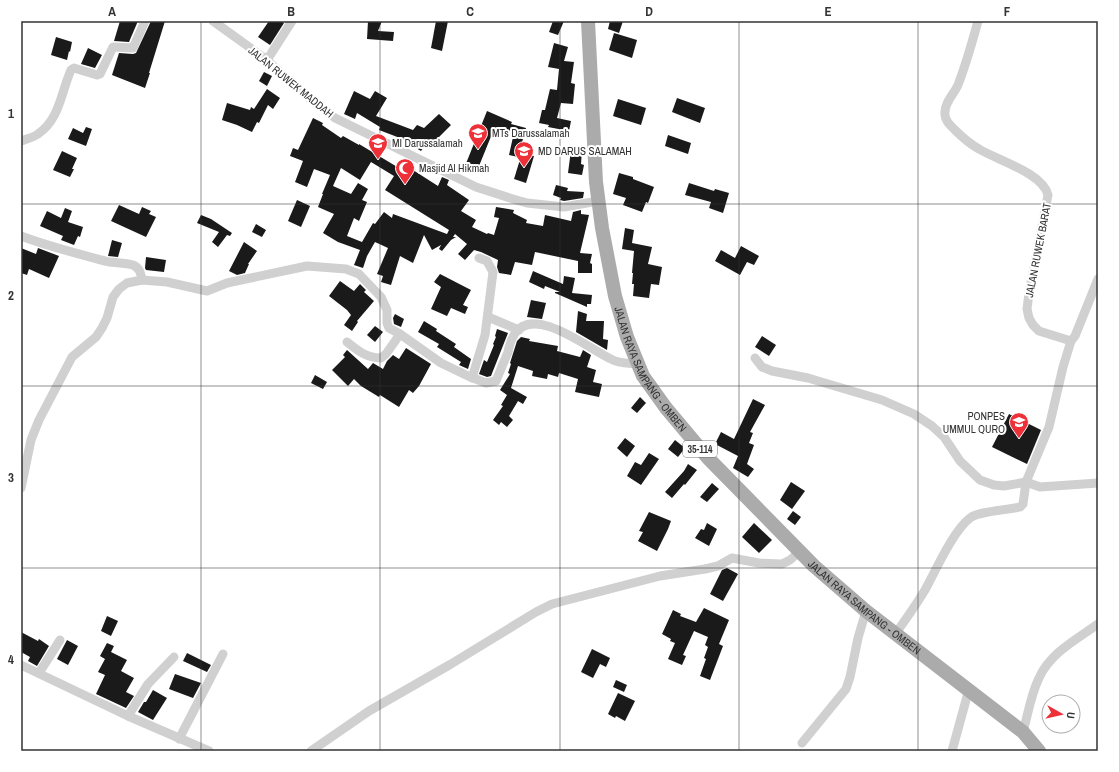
<svg xmlns="http://www.w3.org/2000/svg" width="1119" height="772" font-family="'Archivo Narrow',sans-serif">
  <rect width="100%" height="100%" fill="#fff"/>
  <g fill="#1a1a1a" fill-rule="evenodd">
    <path d="M120,21H138L129,42L114,41Z"/>
    <path d="M151,21H165L149,73H150L145,88L112,75L119,53L133,54L136,53Z"/>
    <path d="M269,21H280L284,23L270,45L258,37Z"/>
    <path d="M368,21H382L378,31L394,32L393,41L367,39Z"/>
    <path d="M436,21H448L442,51L431,48Z"/>
    <path d="M553,21H564L558,35L549,32Z"/>
    <path d="M610,21H623L619,33L608,29Z"/>
    <path d="M614,33L637,40L632,58L609,50Z"/>
    <path d="M56,37L72,42L70,52L69,51L67,60L51,55Z"/>
    <path d="M554,43L568,47L564,61L574,62L571,83L575,84L573,104L561,103L557,118L571,121L569,131L548,127L549,125L539,123L542,110H545L550,89L557,90L559,69L548,67Z"/>
    <path d="M88,48L102,55L95,68L81,64Z"/>
    <path d="M264,72L272,76L267,86L259,81Z"/>
    <path d="M267,89L280,98L273,109L268,105L259,123L257,122L252,132L237,125L222,120L227,103L250,110L251,107L254,109Z"/>
    <path d="M354,91L370,99L375,91L387,98L376,116L413,130L417,125L424,128L439,114L451,125L438,138L435,147L426,143L421,151L411,145L413,143L379,130L380,127L357,113L355,119L344,114Z"/>
    <path d="M677,98L705,108L700,123L672,112Z"/>
    <path d="M618,99L646,108L641,125L613,116Z"/>
    <path d="M487,111L512,122L511,124L526,128L518,157L509,155L513,137L494,129L477,171L465,166Z"/>
    <path d="M313,118L323,123L322,125L341,138L343,136L359,145V144L399,168L402,163L438,186L442,177L449,180L447,185L469,200L461,211L476,220L472,227L487,234L488,233L494,235L499,218L494,217L496,207L514,210L513,213L527,220L526,223L543,226L545,215L571,221L573,212L581,210V214L589,215L580,253L592,254L590,263L592,264V273H578V261L535,252L532,265L515,262L511,275L499,273L497,267L498,260L481,252L474,250L465,260L458,254L467,244L455,234L453,237H456L451,240L442,251L439,249L441,245L432,250L424,235L413,263L400,256L391,285L381,282L383,276L377,274L388,248L375,242L367,256L363,268L354,265L360,250L338,242L323,233L334,214L318,207L323,194H322L330,175L314,169L307,187L295,182L303,161L290,156L293,148L298,150ZM371,162L394,176L385,190L449,230L447,234L393,214L392,218L384,212L375,224L373,223L362,242L347,236L354,218L359,221L367,202L362,200L368,189L358,183L351,194L333,186L341,168L360,180Z"/>
    <path d="M86,127L92,129L86,146L68,139L73,128L83,133Z"/>
    <path d="M668,135L691,143L688,154L665,146Z"/>
    <path d="M571,150L582,151L581,164L584,165L582,175L568,173Z"/>
    <path d="M62,151L77,158L72,169H74L70,177L53,170Z"/>
    <path d="M522,153L534,156L526,183L514,179Z"/>
    <path d="M619,173L633,177V179L654,187L648,203L646,202L642,212L623,205L626,198L613,194Z"/>
    <path d="M689,183L714,191L715,189L729,193L723,213L709,208L711,202L685,195Z"/>
    <path d="M556,185L568,188L567,191L584,192L583,198L564,201L560,200L561,198L553,195Z"/>
    <path d="M297,200L310,206L301,227L288,221Z"/>
    <path d="M119,205L139,214L142,207L151,211L149,214L156,217L146,237L111,221Z"/>
    <path d="M65,208L72,211L68,222L83,227L80,237L78,236L74,245L61,240L63,236L40,226L47,211L61,218Z"/>
    <path d="M201,215L211,219L232,233L230,236L227,235L218,247L212,242L219,232L197,223Z"/>
    <path d="M256,224L266,230L262,237L252,232Z"/>
    <path d="M625,228L634,230L632,243L652,247L648,264L662,267L659,285L651,284L649,298L633,296L634,284H632L633,273H632L634,251L622,249Z"/>
    <path d="M112,240L122,243L118,257L108,256Z"/>
    <path d="M244,242L257,251L248,264H249L245,273L237,275L229,271Z"/>
    <path d="M741,246L759,256L754,265L747,262L740,275L715,261L721,250L735,258Z"/>
    <path d="M21,248L36,254L38,248L59,256L49,278L29,269L27,275L21,273Z"/>
    <path d="M146,257L166,260L164,272L146,270L145,268Z"/>
    <path d="M533,271L563,284L564,276L575,278L572,293L592,295L591,304H587V307L555,293V292H560L545,286L544,289L529,282Z"/>
    <path d="M440,274L471,290L463,305L468,307L465,314L451,308L447,316L431,309L441,287L434,282Z"/>
    <path d="M340,281L354,291L360,284L366,290L364,292L374,301L357,321L358,322L352,331L344,325L351,315L347,310L329,296Z"/>
    <path d="M531,300L546,303L542,319L527,317Z"/>
    <path d="M578,311L587,314L586,321H604L603,339L608,340L607,350L576,332Z"/>
    <path d="M395,314L404,319L401,327L394,324L393,318Z"/>
    <path d="M424,321L437,329L436,331L456,344L454,347L471,359L468,369L459,365L461,362L437,347L439,344L418,332Z"/>
    <path d="M375,326L383,332L375,342L367,335Z"/>
    <path d="M497,329L508,333L491,376L487,377L479,374L484,360L487,362L494,345L493,344L496,337L495,336Z"/>
    <path d="M762,336L776,345L769,356L755,347Z"/>
    <path d="M521,337L530,339L529,341L558,346L557,351L580,357L583,350L591,355L587,367L596,370L593,382L602,384L599,397L575,392L578,379L559,373L558,377L548,374L547,379L532,376L533,371L518,366L511,388L527,397L523,404L518,401L509,416L513,420L507,427L501,422L499,425L493,420L503,406L501,405L507,395L500,390L510,374L508,373L511,364L510,363L517,341Z"/>
    <path d="M406,348L431,364L419,386L413,393L409,390L399,407L380,395L379,397L361,386L354,379L348,386L332,370L345,357L343,355L347,350L368,369L373,363L383,369L387,361L393,355L399,359Z"/>
    <path d="M315,375L327,382L323,389L311,383Z"/>
    <path d="M640,397L646,403L637,413L631,408Z"/>
    <path d="M753,399L765,405L750,432L753,433L749,443L754,445L747,464L754,469L748,477L733,468L738,456L715,444L721,432L734,439Z"/>
    <path d="M1009,414L1041,430L1027,464L992,447Z"/>
    <path d="M625,438L635,446L627,457L617,448Z"/>
    <path d="M675,440L685,448L678,457L668,449Z"/>
    <path d="M649,453L659,459L641,485L627,476L635,462L641,465Z"/>
    <path d="M688,464L697,470L685,485L684,484L672,498L665,492L684,471Z"/>
    <path d="M791,482L805,491L792,509L780,500Z"/>
    <path d="M712,483L719,489L707,502L700,497Z"/>
    <path d="M793,511L801,517L795,525L787,519Z"/>
    <path d="M649,512L671,521L668,529L657,551L638,541L643,532L639,531Z"/>
    <path d="M707,523L717,529L709,546L695,538L701,529L704,530Z"/>
    <path d="M754,523L772,540L759,553L742,537Z"/>
    <path d="M727,568L738,574L723,601L710,594L722,570Z"/>
    <path d="M704,608L729,620L719,644L723,646L710,680L700,676L706,659L704,658L708,647L705,645L708,637L694,631L683,655L686,656L682,665L668,659L675,643L670,641L671,639L662,634L673,610L681,614L680,616L696,622Z"/>
    <path d="M107,616L118,621L111,636L101,631Z"/>
    <path d="M21,632L38,641L39,639L49,646L37,666L28,661L30,657L21,652Z"/>
    <path d="M67,640L78,646L68,665L57,659Z"/>
    <path d="M107,643L114,646L111,652L127,660L121,671L134,678L126,692L134,696L126,708L96,694L105,675L98,672L105,659L100,656Z"/>
    <path d="M592,649L610,658L606,667L600,664L593,678L581,672Z"/>
    <path d="M187,653L211,665L207,672L183,661Z"/>
    <path d="M175,674L201,683L193,698L169,689Z"/>
    <path d="M616,680L627,685L624,692L613,687Z"/>
    <path d="M153,690L167,698L153,720L138,712L144,702H146Z"/>
    <path d="M618,693L635,701L625,721L616,716L615,718L608,714Z"/>
  </g>
  <g fill="none" stroke-linecap="round" stroke-linejoin="round">
    <g stroke="#d0d0d0" stroke-width="9">
      <path d="M213,21L267,60L305,95L335,118L476,187L513,199L527,203L564,207L598,201"/>
      <path d="M267,60L292,21"/>
      <path d="M21,141C27,139 34,137 38,134C60,119 61,92 71,70L74,68L97,75L100,74L113,47L133,48L145,21"/>
      <path d="M21,236C50,247 79,254 109,262C117,263 126,263 133,265C140,268 141,274 142,280"/>
      <path d="M488,317L519,330"/>
      <path d="M1071,341L1075,336L1098,279"/>
      <path d="M347,342C358,351 367,358 381,358L386,354L400,334"/>
      <path d="M755,358L762,367L772,371L808,378L882,400L914,414L932,426L944,437L960,461L980,480L994,485L1004,486L1026,482L1040,487L1098,483"/>
      <path d="M472,378L485,335L493,272L487,261L479,258"/>
      <path d="M21,488L31,440L39,420L72,357L96,337L102,328L107,318L113,297L119,289L127,283L142,280L167,282L207,291L227,283L307,266L346,269L359,274L381,297L387,310V323L389,328L400,334L441,363L468,376L486,383L496,381C500,371 504,362 508,352C509,347 511,340 514,335C533,303 589,349 611,359C619,364 629,363 638,364"/>
      <path d="M896,633C906,619 916,605 925,590C936,570 953,531 970,518C979,511 1008,510 1020,507L1023,504L1026,482L1049,427L1063,367L1071,341L1039,331L1033,325L1029,318L1027,309L1029,293L1048,195C1043,173 997,160 979,149C970,144 962,137 955,130C950,125 944,120 945,112C945,102 954,94 958,85C966,64 972,43 978,21"/>
      <path d="M21,665L128,716L209,751"/>
      <path d="M39,673L60,640"/>
      <path d="M128,716L148,684L174,657"/>
      <path d="M1023,732C1028,714 1031,694 1039,678C1050,653 1077,639 1098,624"/>
      <path d="M179,739L223,654"/>
      <path d="M802,743L846,689L850,677L858,638L866,611"/>
      <path d="M311,751L369,711L451,664L536,612L552,604L660,576L705,569L718,566L732,558L759,563L782,564L790,560L799,552"/>
      <path d="M952,751L969,689"/>
    </g>
    <path stroke="#ababab" stroke-width="14" id="s1" d="M588,21L596,182L602,228L615,296L627,337L643,376L666,408L708,458L814,566L866,611L1023,732L1039,751"/>
  </g>
  <path fill="none" stroke="#333" stroke-width="1" stroke-opacity="0.55" d="M201,21V751M380,21V751M560,21V751M739,21V751M918,21V751M21,204H1098M21,386H1098M21,568H1098"/>
  <defs>
    <symbol id="school-pin" viewBox="-11 -11 22 30"><path d="M0 17L-7.5 6A9.5 9.5 0 1 1 7.5 6Z" fill="#ee3139" stroke="#fff"/><path d="M0-5L7-2L0 1L-7-2ZM-4 1L0 2.5L4 1V4Q0 6-4 4Z" fill="#fff"/></symbol>
    <symbol id="mosque-pin" viewBox="-11 -11 22 30"><path d="M0 17L-7.5 6A9.5 9.5 0 1 1 7.5 6Z" fill="#ee3139" stroke="#fff"/><path d="M3.5-4.9A6 6 0 1 0 3.5 4.9A5 5 0 1 1 3.5-4.9Z" fill="#fff"/></symbol>
  </defs>
  <g fill-rule="evenodd">
    <use href="#school-pin" x="467" y="122" width="22" height="30"/>
    <use href="#school-pin" x="367" y="132" width="22" height="30"/>
    <use href="#school-pin" x="513" y="140" width="22" height="30"/>
    <use href="#mosque-pin" x="394" y="157" width="22" height="30"/>
    <use href="#school-pin" x="1008" y="411" width="22" height="30"/>
  </g>
  <g text-anchor="middle" stroke-width="4" stroke-linejoin="round" paint-order="stroke">
    <rect fill="#fff" stroke="#707070" stroke-width="1" x="683" y="441" width="34" height="16" rx="3"/>
    <g font-size="10" font-weight="bold" fill="#333">
      <text x="700" y="453">35-114</text>
    </g>
    <g font-size="11" fill="#333" stroke="#fff">
      <text transform="translate(291 82) rotate(39)" y="4">JALAN RUWEK MADDAH</text>
      <text transform="translate(1038 250) rotate(-79)" y="4">JALAN RUWEK BARAT</text>
      <text dy="4" stroke="none"><textPath href="#s1" startOffset="359">JALAN RAYA SAMPANG - OMBEN</textPath></text>
      <text dy="4" stroke="none"><textPath href="#s1" startOffset="683">JALAN RAYA SAMPANG - OMBEN</textPath></text>
    </g>
    <g font-size="11" fill="#333" stroke="#fff" text-anchor="start">
      <text x="492" y="137">MTs Darussalamah</text>
      <text x="392" y="147">MI Darussalamah</text>
      <text x="538" y="155">MD DARUS SALAMAH</text>
      <text x="419" y="172">Masjid Al Hikmah</text>
      <text x="1005" y="420" text-anchor="end">PONPES<tspan x="1005" dy="13">UMMUL QURO</tspan></text>
    </g>
  </g>
  <rect width="1119" height="772" fill="none" stroke="#ffffff" stroke-width="44"/>
  <g transform="translate(1061 714) rotate(98)"><circle r="19" fill="#ffffff" stroke="#adadad"/>
  <path d="M0-3L7 15L0 10L-7 15Z" fill="#ee3139"/>
  <text y="-6" font-size="11" font-weight="bold" text-anchor="middle" fill="#333333">U</text>
  </g>
  <rect x="22" y="22" width="1075" height="728" fill="none" stroke="#333" stroke-width="1.5"/>
  <g font-size="13" text-anchor="middle" font-weight="bold" fill="#333">
    <text x="112" y="16">A</text>
    <text x="291" y="16">B</text>
    <text x="470" y="16">C</text>
    <text x="649" y="16">D</text>
    <text x="828" y="16">E</text>
    <text x="1007" y="16">F</text>
    <text x="11" y="118">1</text>
    <text x="11" y="300">2</text>
    <text x="11" y="482">3</text>
    <text x="11" y="664">4</text>
  </g>
</svg>
